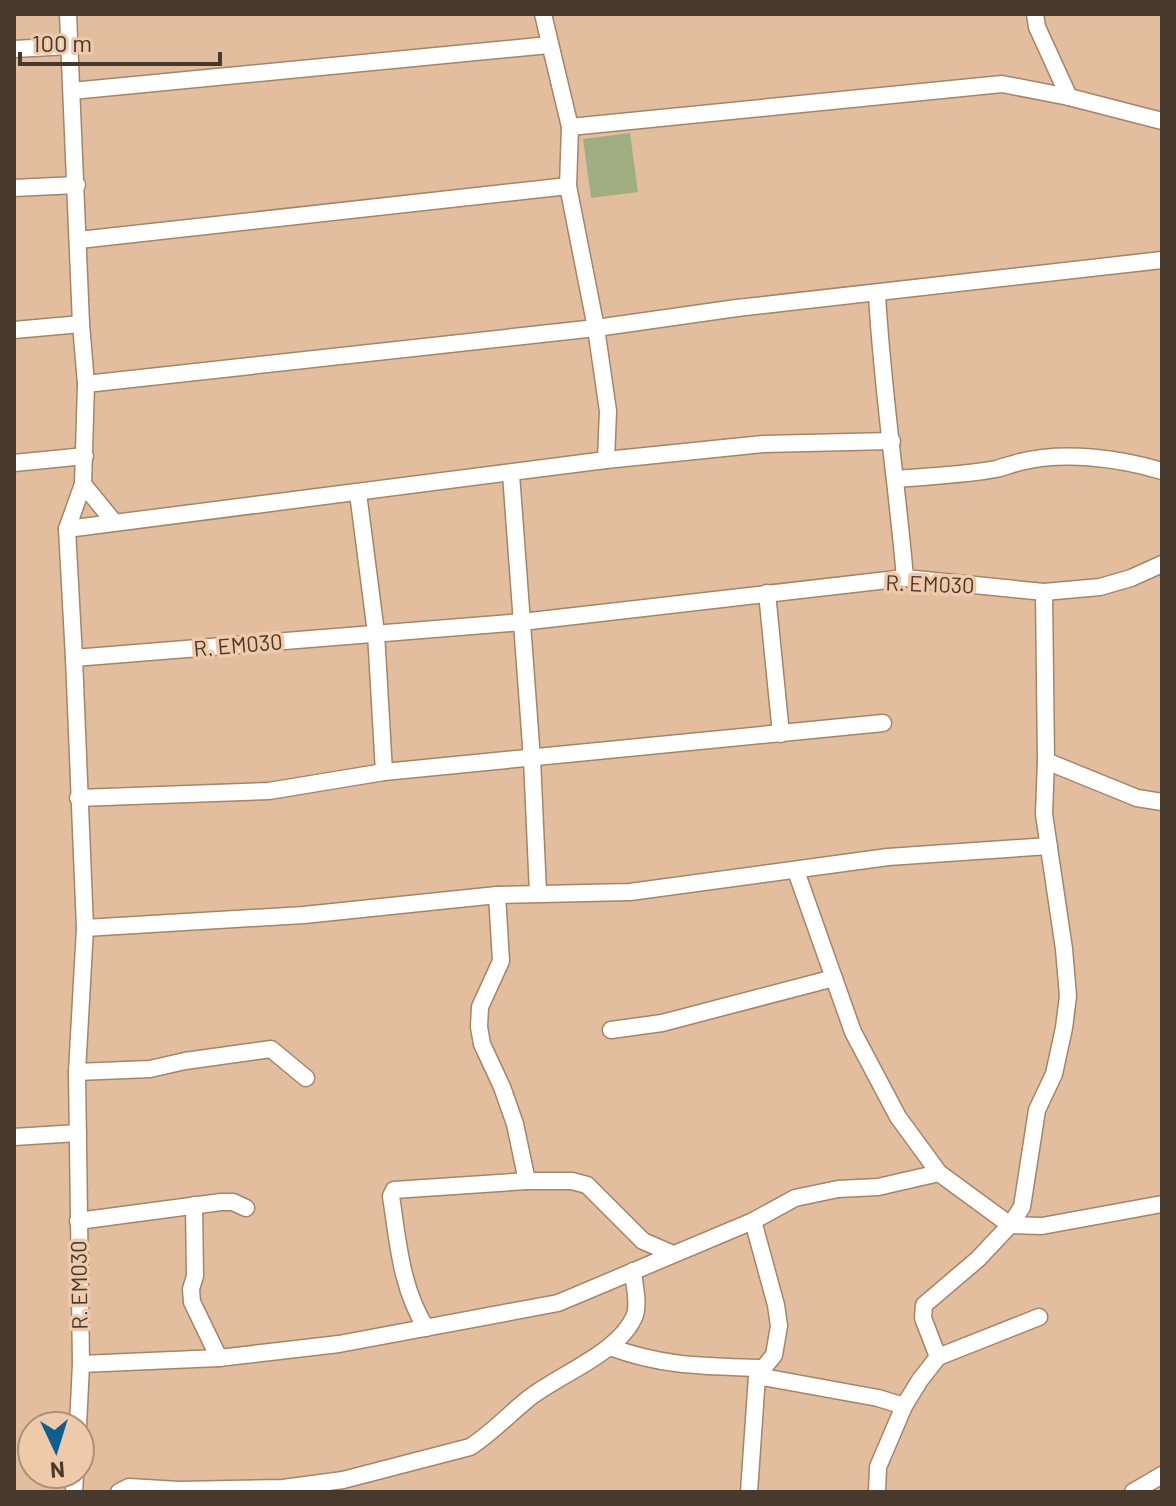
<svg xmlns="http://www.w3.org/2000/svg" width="1176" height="1506" font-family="Barlow,sans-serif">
  <rect width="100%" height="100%" fill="#e2be9e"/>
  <path fill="#a0af81" d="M630,133L638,192L591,198L583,139Z"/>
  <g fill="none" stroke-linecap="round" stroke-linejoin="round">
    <defs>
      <g id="minor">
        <path d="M68,14L81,324L86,384L83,484L67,529L74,658"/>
        <path d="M543,14L570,127L568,186L596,328L608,411L606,460"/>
        <path d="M1035,14L1037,27L1069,97"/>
        <path d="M14,49L70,46"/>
        <path d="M72,91L549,45"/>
        <path d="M570,127L1002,84L1069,97L1162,121"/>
        <path d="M14,188L77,185"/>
        <path d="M79,240L568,186"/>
        <path d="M877,294C882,389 897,483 905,578"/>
        <path d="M14,330L81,324"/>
        <path d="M86,384L596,328L737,308L1162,260"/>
        <path d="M14,463L85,456"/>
        <path d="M511,474L532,759L538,893"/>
        <path d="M897,479C930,476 964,475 996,469C1004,467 1012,464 1020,462C1064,451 1119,458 1162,471"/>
        <path d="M83,484L114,522"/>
        <path d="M358,493L376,633L384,772"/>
        <path d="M67,529L606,460L763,444L892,441"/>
        <path d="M767,593L781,734"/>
        <path d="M1046,761L1137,798L1162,802"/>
        <path d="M78,798L269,791L384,772L883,723"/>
        <path d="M796,871L853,1032L898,1117L939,1173L1010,1225L1042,1226L1162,1204"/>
        <path d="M497,895L501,961L480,1007L479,1027L482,1044L502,1087L515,1124L527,1181H572L587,1185L643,1241L673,1254"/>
        <path d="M85,928L304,915L497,895L630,892L888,857L1049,846"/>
        <path d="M611,1030L662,1023L834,978"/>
        <path d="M77,1072L150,1069L185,1061L271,1049L306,1078"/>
        <path d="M14,1137L78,1133"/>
        <path d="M194,1205L195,1276L191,1289L192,1302L219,1358"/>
        <path d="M78,1221L221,1202H233L246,1208"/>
        <path d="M426,1328C401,1288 398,1242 391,1196L394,1190L527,1181"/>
        <path d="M610,1347C664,1367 706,1366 762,1368"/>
        <path d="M938,1357L1039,1317"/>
        <path d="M81,1364L219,1358L339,1344L558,1303L753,1221L795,1198L838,1189L878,1187L939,1173"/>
        <path d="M757,1376L878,1398L904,1406"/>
        <path d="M78,1426L81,1364L77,1072L85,928L74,658L522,622L905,578L1044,592L1100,587L1131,578L1162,564"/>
        <path d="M74,1492L75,1474"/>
        <path d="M119,1492L129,1487L179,1490L283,1488L343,1480L470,1447C492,1433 508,1415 528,1399C559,1374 620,1353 635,1315C639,1303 634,1284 633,1271"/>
        <path d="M749,1492L757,1376L774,1355L779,1326L776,1305L753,1221"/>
        <path d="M877,1492L878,1467L904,1406L920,1380L938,1357L923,1318L924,1305L978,1259L1010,1225L1022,1207L1037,1110L1054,1074L1064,1028L1068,996L1064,949L1044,814L1046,761L1044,592"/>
        <path d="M1133,1492L1162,1475"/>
      </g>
    </defs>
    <use href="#minor" stroke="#a68466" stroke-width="19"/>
    <use href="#minor" stroke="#fff" stroke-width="16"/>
  </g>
  <g text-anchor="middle" stroke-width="7" stroke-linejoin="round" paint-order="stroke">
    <g font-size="22" fill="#47392c" stroke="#efcaaa">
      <text transform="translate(930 584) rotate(2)" y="8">R. EM030</text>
      <text transform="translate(238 645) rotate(-5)" y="8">R. EM030</text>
      <text transform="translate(79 1285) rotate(-91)" y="8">R. EM030</text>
    </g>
  </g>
  <rect width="1176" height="1506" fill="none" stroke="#47392c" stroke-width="32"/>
  <g transform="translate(56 1450) rotate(176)"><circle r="38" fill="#efcaaa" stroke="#ac9078" stroke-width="2"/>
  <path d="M0-6L14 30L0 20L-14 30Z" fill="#0e5f91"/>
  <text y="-12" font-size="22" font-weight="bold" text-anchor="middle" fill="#47392c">N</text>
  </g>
  <path d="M20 52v12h200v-12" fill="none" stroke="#47392c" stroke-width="4"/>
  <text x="32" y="52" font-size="24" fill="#47392c" stroke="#efcaaa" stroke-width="6" paint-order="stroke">100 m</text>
</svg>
